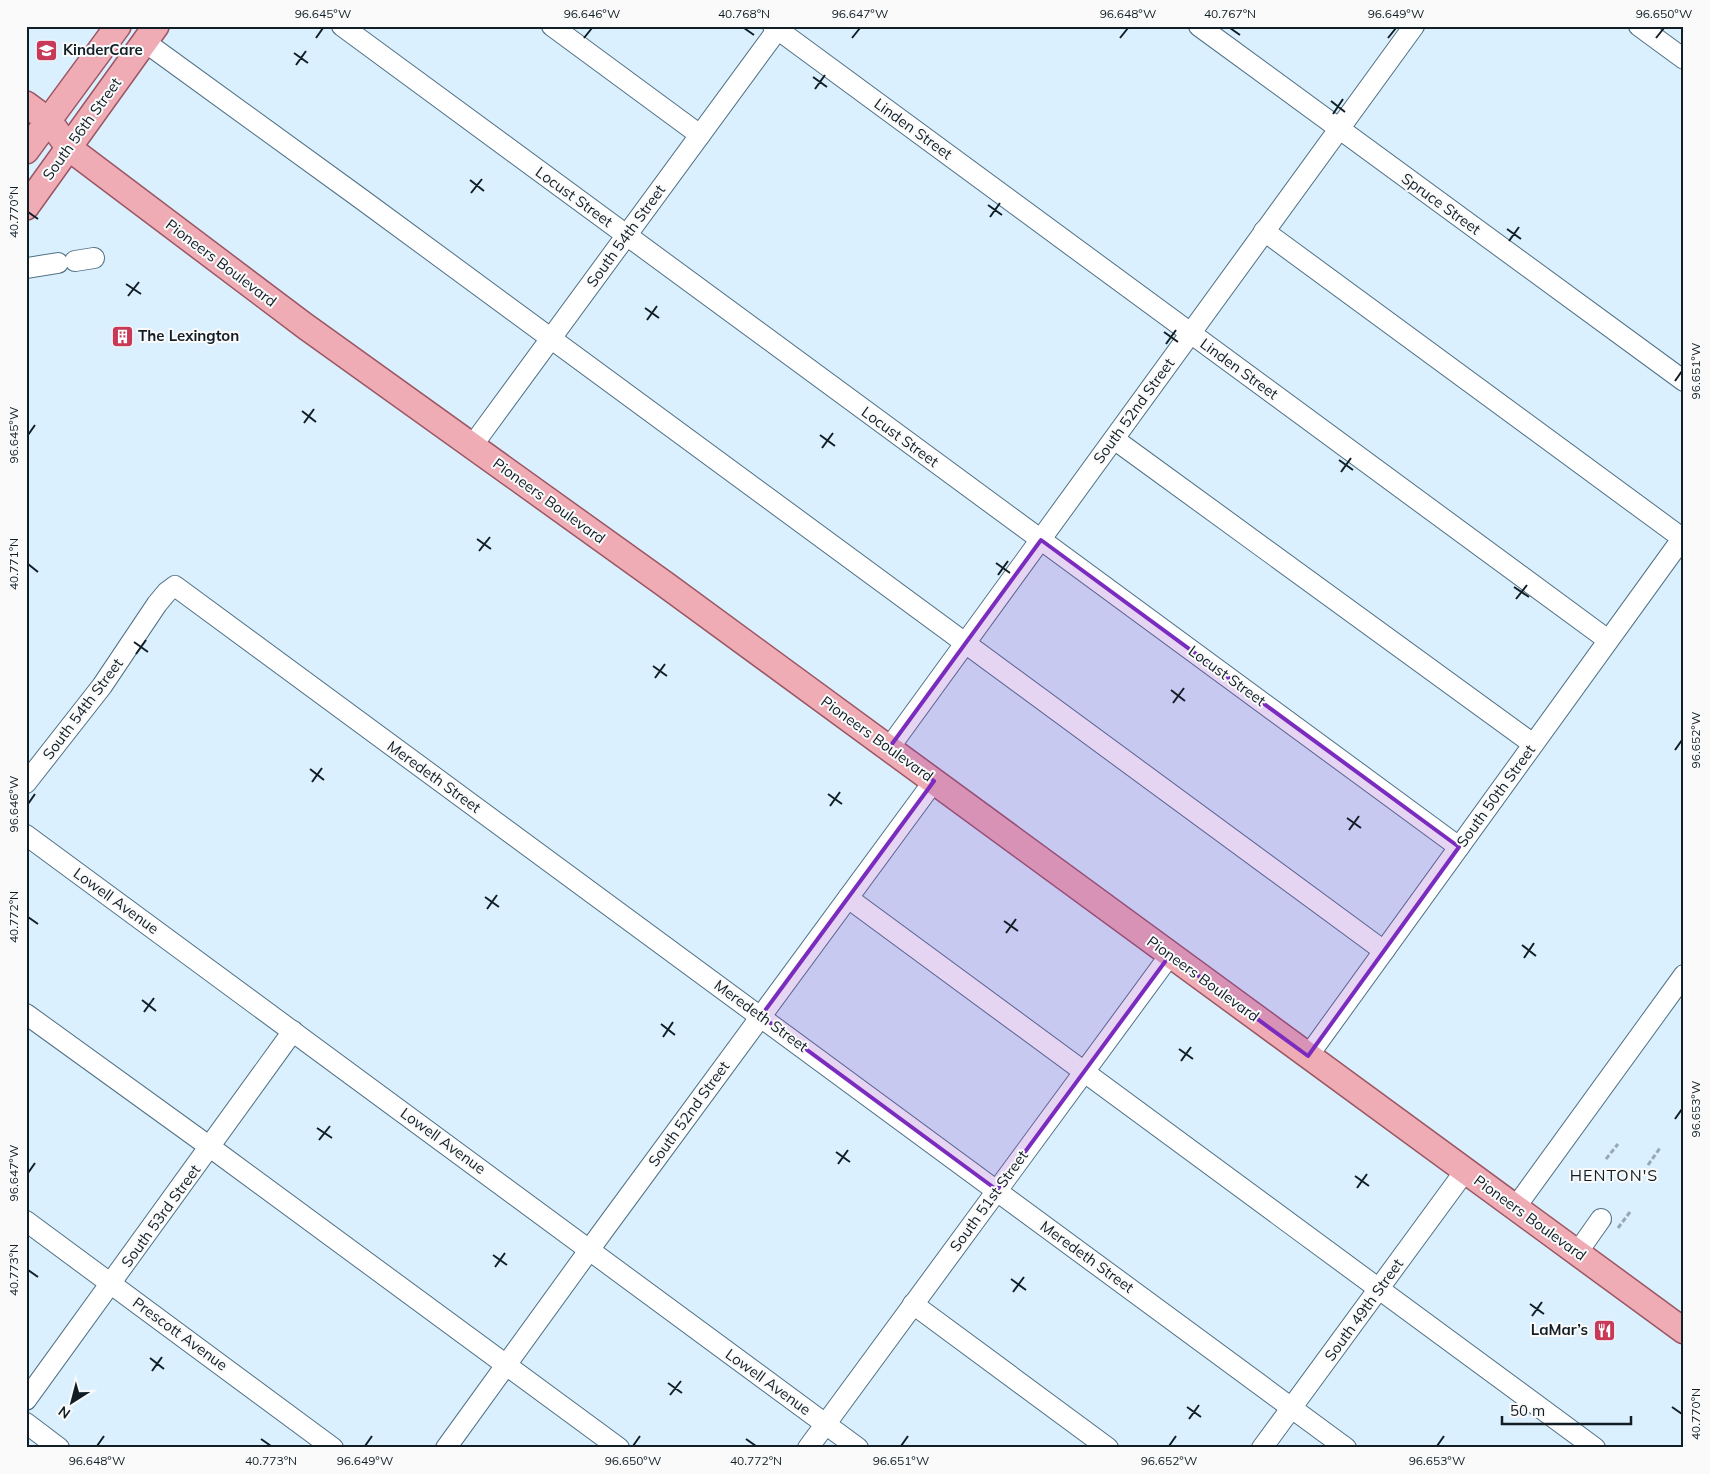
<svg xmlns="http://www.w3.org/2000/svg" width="1710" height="1474" font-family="Mulish,sans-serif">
  <rect width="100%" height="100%" fill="#dbf0fe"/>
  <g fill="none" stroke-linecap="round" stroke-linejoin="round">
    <defs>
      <g id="minor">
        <path d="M342,26L1459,847"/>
        <path d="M552,26L700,135"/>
        <path d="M773,26L1608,640"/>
        <path d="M1199,26L1684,381"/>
        <path d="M1639,26L1684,59"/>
        <path d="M145,42L360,198L1384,951"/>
        <path d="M1264,231L1682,538"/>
        <path d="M75,261L94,258"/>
        <path d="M27,268L58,263"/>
        <path d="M1114,439L1533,744"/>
        <path d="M472,446L780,26"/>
        <path d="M889,748L1414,26"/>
        <path d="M26,783L102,686L157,604L167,592L175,586L1346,1448"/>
        <path d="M26,835L858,1448"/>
        <path d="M848,898L1595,1448"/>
        <path d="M26,1014L210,1147L619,1448"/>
        <path d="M1308,1056L1684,536"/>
        <path d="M1515,1208L1684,975"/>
        <path d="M26,1221L333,1448"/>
        <path d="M1577,1253L1601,1219"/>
        <path d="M913,1304L1108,1448"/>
        <path d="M26,1400L293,1031"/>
        <path d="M26,1423L59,1448"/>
        <path d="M446,1448L603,1231L934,781"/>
        <path d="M808,1448L1170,955"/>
        <path d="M1262,1448L1465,1171"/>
      </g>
      <g id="major">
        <path d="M26,104L49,121L69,148L305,326L666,585L1684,1331"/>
        <path d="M26,151L118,26"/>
        <path d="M26,207L156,26"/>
      </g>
    </defs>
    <use href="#minor" stroke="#517186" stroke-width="22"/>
    <use href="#major" stroke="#9b5663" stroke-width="28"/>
    <g stroke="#95a8b4" stroke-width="3" stroke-dasharray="5 2.5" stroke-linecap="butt">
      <path d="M1606,1159L1618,1144"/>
      <path d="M1648,1165L1660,1148"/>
      <path d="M1618,1228L1630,1212"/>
    </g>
    <use href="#minor" stroke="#fff" stroke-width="20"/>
    <use href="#major" stroke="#efacb5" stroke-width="25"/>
  </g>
  <path fill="#7b2cbf" fill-opacity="0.2" stroke="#7b2cbf" stroke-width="4" stroke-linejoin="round" d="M1041,540L1459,847L1308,1056L1170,955L997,1190L761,1016L934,781L889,748Z"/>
  <path fill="none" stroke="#111e26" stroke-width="2" d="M744,28L754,35M1230,28L1240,35M316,38L323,28M584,38L592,28M852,38L860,28M1120,38L1128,28M1388,38L1396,28M1656,38L1664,28M294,53L308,63M296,65L306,51M813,77L827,87M815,89L825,75M1331,101L1345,112M1333,114L1343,99M470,180L484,191M471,193L482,179M988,205L1002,215M28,212L38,219M990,217L1000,203M1507,229L1521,239M1509,241L1519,227M126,284L141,294M128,296L139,282M645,308L659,318M647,320L657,306M1164,332L1178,342M1166,344L1176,330M1675,381L1682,371M302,411L316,422M304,423L314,409M28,435L35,425M820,435L835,446M822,448L833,433M1339,460L1353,470M1341,472L1351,458M477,539L491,549M479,551L490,537M996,563L1010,573M28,564L38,572M998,575L1008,561M1514,587L1529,597M1516,599L1527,585M134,642L148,652M136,654L146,640M653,666L667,676M655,678L665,664M1171,690L1185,701M1173,703L1184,688M1675,750L1682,740M310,769L324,780M312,782L322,768M828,794L842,804M28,804L35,794M830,806L840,792M1347,818L1361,828M1349,830L1359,816M485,897L499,907M487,909L497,895M28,917L38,924M1004,921L1018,931M1006,933L1016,919M1522,945L1536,956M1524,958L1534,943M142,1000L156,1011M144,1012L154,998M661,1024L675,1035M663,1037L673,1022M1179,1049L1193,1059M1181,1061L1191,1047M1675,1119L1682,1109M317,1128L332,1138M319,1140L330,1126M836,1152L850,1162M838,1164L848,1150M28,1173L35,1163M1355,1176L1369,1186M1357,1188L1367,1174M493,1255L507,1265M495,1267L505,1253M28,1270L38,1277M1011,1279L1026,1290M1013,1292L1024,1277M1530,1304L1544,1314M1532,1316L1542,1302M150,1358L164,1369M152,1371L162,1357M668,1383L682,1393M670,1395L681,1381M1187,1407L1201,1417M1672,1407L1682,1414M1189,1419L1199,1405M261,1439L271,1446M746,1439L756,1446M97,1446L104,1436M365,1446L372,1436M633,1446L640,1436M901,1446L908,1436M1169,1446L1176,1436M1437,1446L1444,1436"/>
  <defs>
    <symbol id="school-square" viewBox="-11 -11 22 22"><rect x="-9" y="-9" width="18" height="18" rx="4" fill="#c83958" stroke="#fafafa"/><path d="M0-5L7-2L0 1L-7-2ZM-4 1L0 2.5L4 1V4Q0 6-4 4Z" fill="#fff"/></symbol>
    <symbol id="building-square" viewBox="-11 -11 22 22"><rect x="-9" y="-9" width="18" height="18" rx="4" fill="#c83958" stroke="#fafafa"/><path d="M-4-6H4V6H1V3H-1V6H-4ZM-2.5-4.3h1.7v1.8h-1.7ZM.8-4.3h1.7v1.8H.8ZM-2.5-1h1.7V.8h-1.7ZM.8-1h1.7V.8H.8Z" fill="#fff"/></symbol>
    <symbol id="restaurant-square" viewBox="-11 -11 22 22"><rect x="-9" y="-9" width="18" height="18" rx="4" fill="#c83958" stroke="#fafafa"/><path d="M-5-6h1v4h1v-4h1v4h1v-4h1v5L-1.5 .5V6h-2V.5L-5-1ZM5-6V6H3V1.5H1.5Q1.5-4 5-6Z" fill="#fff"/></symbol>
  </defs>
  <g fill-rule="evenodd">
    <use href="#school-square" x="34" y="38" width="25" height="25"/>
    <use href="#building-square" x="110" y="324" width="25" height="25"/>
    <use href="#restaurant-square" x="1592" y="1318" width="25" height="25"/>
  </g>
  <g text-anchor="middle" stroke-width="4" stroke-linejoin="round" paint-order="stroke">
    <g font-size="15" font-weight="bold" fill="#111e26" stroke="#fafafa" text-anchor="start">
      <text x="63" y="55">KinderCare</text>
      <text x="138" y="341">The Lexington</text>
      <text x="1588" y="1335" text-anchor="end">LaMar’s</text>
    </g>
    <g font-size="15" fill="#111e26" stroke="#fafafa">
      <text transform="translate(82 129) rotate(-54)" y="5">South 56th Street</text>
      <text transform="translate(913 129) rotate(36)" y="5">Linden Street</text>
      <text transform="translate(574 197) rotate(36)" y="5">Locust Street</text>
      <text transform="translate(1441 204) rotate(36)" y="5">Spruce Street</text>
      <text transform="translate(626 236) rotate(-54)" y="5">South 54th Street</text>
      <text transform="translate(221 263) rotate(37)" y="5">Pioneers Boulevard</text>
      <text transform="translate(1239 369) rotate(36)" y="5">Linden Street</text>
      <text transform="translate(1134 411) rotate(-54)" y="5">South 52nd Street</text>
      <text transform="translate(900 437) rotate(36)" y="5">Locust Street</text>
      <text transform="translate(549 501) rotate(36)" y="5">Pioneers Boulevard</text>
      <text transform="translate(1227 676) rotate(36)" y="5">Locust Street</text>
      <text transform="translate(83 709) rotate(-53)" y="5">South 54th Street</text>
      <text transform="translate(877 739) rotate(36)" y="5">Pioneers Boulevard</text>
      <text transform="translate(434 777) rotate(36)" y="5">Meredeth Street</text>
      <text transform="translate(1496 796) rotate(-54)" y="5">South 50th Street</text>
      <text transform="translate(116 901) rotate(36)" y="5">Lowell Avenue</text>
      <text transform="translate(1203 979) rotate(36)" y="5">Pioneers Boulevard</text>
      <text transform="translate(761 1016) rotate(36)" y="5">Meredeth Street</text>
      <text transform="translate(689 1114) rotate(-54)" y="5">South 52nd Street</text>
      <text transform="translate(443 1141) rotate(36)" y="5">Lowell Avenue</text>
      <text transform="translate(989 1201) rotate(-54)" y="5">South 51st Street</text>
      <text transform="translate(161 1216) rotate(-54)" y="5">South 53rd Street</text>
      <text transform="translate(1530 1218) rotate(36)" y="5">Pioneers Boulevard</text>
      <text transform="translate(1087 1257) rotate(36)" y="5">Meredeth Street</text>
      <text transform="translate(1364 1310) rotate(-54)" y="5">South 49th Street</text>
      <text transform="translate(180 1334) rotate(36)" y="5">Prescott Avenue</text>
      <text transform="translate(768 1382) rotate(36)" y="5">Lowell Avenue</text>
    </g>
    <g font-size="16" letter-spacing="1" fill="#111e26" stroke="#fafafa">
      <text x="1614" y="1181">HENTON'S</text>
    </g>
  </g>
  <rect width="1710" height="1474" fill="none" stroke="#fafafa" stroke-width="55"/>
  <g transform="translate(72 1402) rotate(216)" stroke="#fafafa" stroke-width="4" paint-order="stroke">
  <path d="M0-4L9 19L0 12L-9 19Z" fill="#111e26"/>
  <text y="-8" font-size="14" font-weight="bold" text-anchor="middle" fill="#111e26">N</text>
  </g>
  <path d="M1502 1416v8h129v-8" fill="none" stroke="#111e26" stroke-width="2.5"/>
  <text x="1510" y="1416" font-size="15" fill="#111e26" stroke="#fafafa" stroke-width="4" paint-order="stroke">50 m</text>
  <rect x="28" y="28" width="1654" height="1418" fill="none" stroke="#111e26" stroke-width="2"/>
  <g font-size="12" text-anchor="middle" fill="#111e26">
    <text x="323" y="18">96.645°W</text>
    <text x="592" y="18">96.646°W</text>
    <text x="744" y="18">40.768°N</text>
    <text x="860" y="18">96.647°W</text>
    <text x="1128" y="18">96.648°W</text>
    <text x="1230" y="18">40.767°N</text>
    <text x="1396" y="18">96.649°W</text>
    <text x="1664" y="18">96.650°W</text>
    <text transform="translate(14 212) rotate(-90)" y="4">40.770°N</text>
    <text transform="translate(1696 371) rotate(-90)" y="4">96.651°W</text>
    <text transform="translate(14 435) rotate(-90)" y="4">96.645°W</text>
    <text transform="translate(14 564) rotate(-90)" y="4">40.771°N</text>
    <text transform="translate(1696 740) rotate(-90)" y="4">96.652°W</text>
    <text transform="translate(14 804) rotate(-90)" y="4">96.646°W</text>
    <text transform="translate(14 917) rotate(-90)" y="4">40.772°N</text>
    <text transform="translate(1696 1109) rotate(-90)" y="4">96.653°W</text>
    <text transform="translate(14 1173) rotate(-90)" y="4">96.647°W</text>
    <text transform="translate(14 1270) rotate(-90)" y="4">40.773°N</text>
    <text transform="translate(1696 1414) rotate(-90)" y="4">40.770°N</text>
    <text x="97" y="1465">96.648°W</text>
    <text x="271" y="1465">40.773°N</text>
    <text x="365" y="1465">96.649°W</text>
    <text x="633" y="1465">96.650°W</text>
    <text x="756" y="1465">40.772°N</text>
    <text x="901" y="1465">96.651°W</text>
    <text x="1169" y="1465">96.652°W</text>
    <text x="1437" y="1465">96.653°W</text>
  </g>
</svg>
